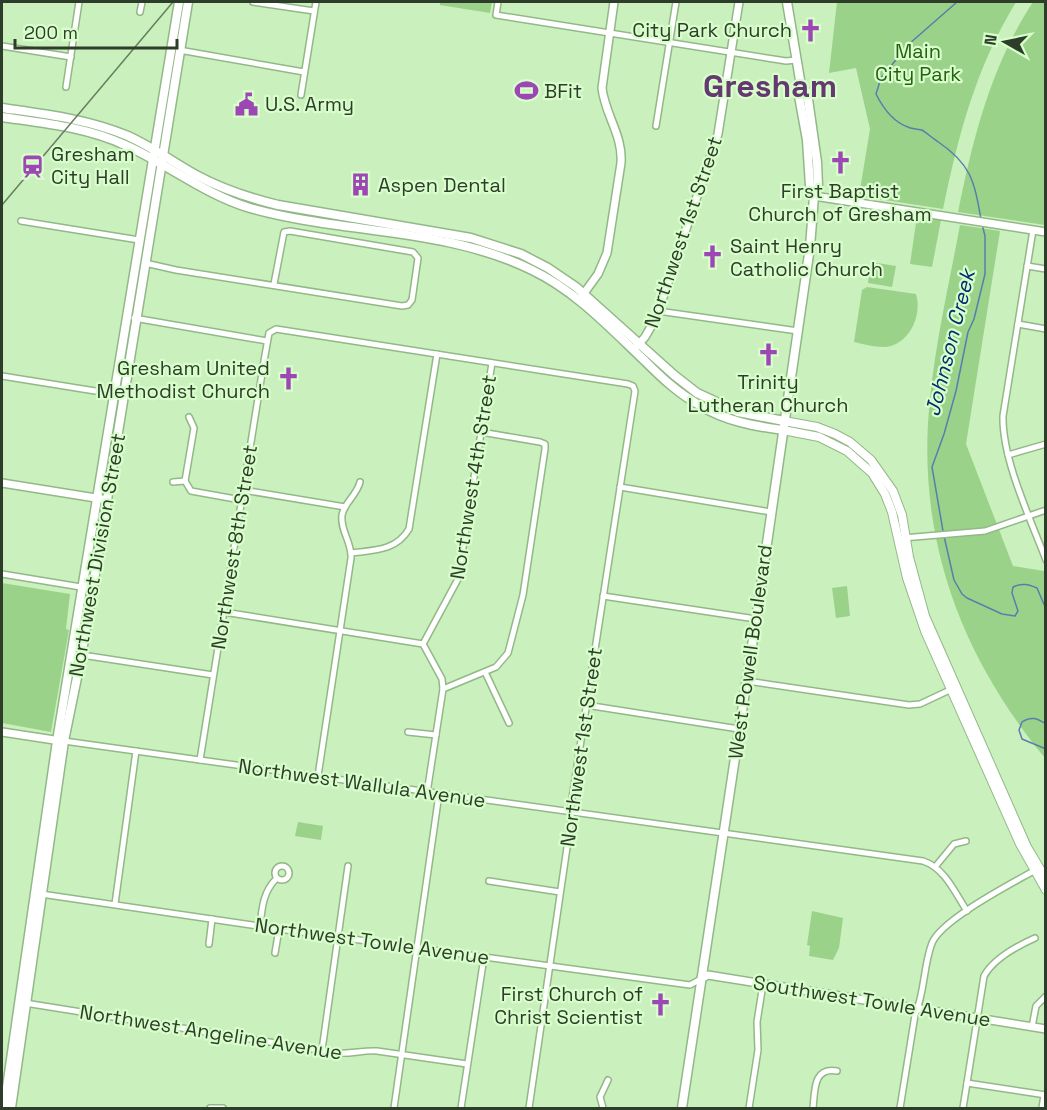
<svg xmlns="http://www.w3.org/2000/svg" width="1047" height="1110" font-family="'Space Grotesk',sans-serif">
  <rect width="100%" height="100%" fill="#caf0be"/>
  <g fill="#9bd289">
    <path d="M440,2H492L490,13L440,5Z"/>
    <path d="M837,2H1016C975,70 959,133 943,209L859,196L870,129L856,68L829,73Z"/>
    <path d="M1033,2H1045V225L958,212C973,137 991,66 1033,2Z"/>
    <path d="M917,216L941,220L932,267L910,264Z"/>
    <path d="M960,225L1000,231L966,444L1013,566L1044,571L1045,575V758C965,661 921,550 928,423C932,356 948,290 960,225Z"/>
    <path d="M871,262L896,266L892,287L868,283Z"/>
    <path d="M867,287L916,294C923,316 908,347 883,347C874,347 863,344 854,342L862,290Z"/>
    <path d="M2,583L70,594L66,629L69,630L51,732L2,723Z"/>
    <path d="M847,586L850,616L836,618L832,588Z"/>
    <path d="M298,822L323,826L321,840L295,836Z"/>
    <path d="M812,911L843,918L839,948L833,960L809,956L810,946L807,945Z"/>
  </g>
  <g fill="none" stroke-linecap="round" stroke-linejoin="round">
    <g stroke="#577fad" stroke-width="1.5">
      <path d="M957,2L909,44L881,78L876,94C883,108 893,122 908,127C912,129 917,129 922,130C927,133 932,138 937,141C971,164 974,180 981,219"/>
      <path d="M943,531L932,467L944,434L956,391L968,332L974,319L985,274V236L982,224"/>
      <path d="M944,536L954,580L962,594L967,598L1002,614L1015,616L1018,611L1012,593L1013,587C1022,583 1028,584 1037,588L1046,609"/>
      <path d="M1046,724C1037,718 1031,716 1022,722L1019,730L1022,739L1046,749"/>
    </g>
    <defs>
      <g id="minor">
        <path d="M253,2L314,11"/>
        <path d="M498,2L496,15L786,61L796,60"/>
        <path d="M140,12L142,2"/>
        <path d="M2,46L71,57"/>
        <path d="M179,50L304,72"/>
        <path d="M66,87L79,2"/>
        <path d="M301,95L316,2"/>
        <path d="M656,126L676,2"/>
        <path d="M21,221L139,240"/>
        <path d="M1033,230L1003,416C1002,459 1030,518 1046,560"/>
        <path d="M145,263L176,270L402,306L408,305L412,300L418,258L413,252L290,231L284,232L274,284"/>
        <path d="M1027,266L1046,269"/>
        <path d="M658,311L798,331"/>
        <path d="M134,318L267,341"/>
        <path d="M1018,324L1046,329"/>
        <path d="M2,376L114,394"/>
        <path d="M1008,455L1046,444"/>
        <path d="M185,481L194,428L189,417"/>
        <path d="M185,481L191,491L241,500"/>
        <path d="M173,482L185,481"/>
        <path d="M620,487L771,512"/>
        <path d="M243,490L345,507"/>
        <path d="M903,538L985,531L1046,510"/>
        <path d="M351,553C374,550 396,551 409,529L437,354"/>
        <path d="M2,574L93,589"/>
        <path d="M603,596L756,619"/>
        <path d="M224,612L423,644"/>
        <path d="M82,655L213,675"/>
        <path d="M485,672L509,723"/>
        <path d="M747,681L909,705L920,704L954,688"/>
        <path d="M443,689L496,667L508,653L523,595L545,449V444L540,442L481,432"/>
        <path d="M586,705L739,729"/>
        <path d="M408,732L436,735"/>
        <path d="M64,741L923,861C945,868 955,893 967,911"/>
        <path d="M200,760L264,361L269,333L276,329L628,384L633,386L635,391L571,805V820L529,1108"/>
        <path d="M318,776L351,558C352,542 340,531 342,515C344,503 357,495 360,482"/>
        <path d="M427,793L443,689L442,679L423,644L458,579L492,363"/>
        <circle cx="282" cy="873" r="7"/>
        <path d="M935,867L954,844L966,841"/>
        <path d="M489,881L560,892"/>
        <path d="M41,894L279,929L690,985L701,979"/>
        <path d="M115,904L136,751"/>
        <path d="M260,926C262,908 263,892 276,879"/>
        <path d="M209,944L212,919"/>
        <path d="M275,953L279,929"/>
        <path d="M25,1003L338,1053C353,1054 363,1050 377,1051L467,1064"/>
        <path d="M1032,1027L1036,1006L1046,996"/>
        <path d="M322,1050L348,866"/>
        <path d="M967,1083L1046,1095"/>
        <path d="M210,1108H223"/>
        <path d="M394,1108L439,794"/>
        <path d="M461,1108L484,957"/>
        <path d="M603,1108L600,1097L608,1080"/>
        <path d="M749,1108L758,1050L757,1022L763,984"/>
        <path d="M813,1108C815,1090 813,1067 837,1071"/>
        <path d="M900,1108L915,1015C925,992 923,967 932,943C942,919 1013,883 1037,869"/>
        <path d="M963,1108L984,976C994,958 1017,946 1035,938"/>
        <path d="M1042,1108L1044,1095"/>
      </g>
      <g id="tertiary">
        <path d="M814,196L1046,232"/>
        <path d="M582,296L598,274L607,253L621,163C623,135 605,115 602,88L614,2"/>
        <path d="M636,347L645,337L656,318L718,134L739,2"/>
        <path d="M2,483L102,499"/>
        <path d="M2,732L61,741"/>
        <path d="M701,979L708,975L1046,1029"/>
      </g>
      <g id="secondary">
        <path d="M784,421L817,427L835,434L850,442L871,460L893,491L902,515L909,557L925,616L1027,847L1046,879"/>
        <path d="M783,430L819,437L847,451L872,473L885,494L892,512L907,578L925,631L1020,844L1046,890"/>
      </g>
      <g id="primary">
        <path d="M787,2L801,86L799,96L807,140L810,186L814,196"/>
        <path d="M2,108C44,114 88,119 128,136C152,147 173,162 196,175C222,189 249,198 278,205L471,238L521,254L548,268L576,287L674,375L697,393L738,412L784,421"/>
        <path d="M2,117C43,123 86,127 125,145C168,164 204,194 250,208C342,234 445,227 532,270C576,291 610,328 645,361C662,378 679,394 701,406C726,421 754,426 783,430"/>
        <path d="M4,1108L57,741L179,2"/>
        <path d="M11,1108L64,741L80,663L93,586L188,2"/>
        <path d="M682,1108L756,619L810,247L814,196L818,186L817,162L807,92L801,86"/>
      </g>
    </defs>
    <use href="#minor" stroke="#93b888" stroke-width="8"/>
    <use href="#tertiary" stroke="#93b888" stroke-width="10"/>
    <use href="#secondary" stroke="#93b888" stroke-width="10"/>
    <use href="#primary" stroke="#93b888" stroke-width="11"/>
    <use href="#minor" stroke="#fff" stroke-width="5"/>
    <use href="#tertiary" stroke="#fff" stroke-width="7"/>
    <use href="#secondary" stroke="#fff" stroke-width="8"/>
    <use href="#primary" stroke="#fff" stroke-width="8"/>
    <path stroke="#677e5f" stroke-width="1.5" d="M2,205L173,2"/>
  </g>
  <defs>
    <symbol id="church-bare" viewBox="-9 -9 18 18"><path d="M-1.2-6h2.4v3.5h3.3v2.4h-3.3V6h-2.4V-.1h-3.3v-2.4h3.3Z" fill="#9d47b5" stroke="#d7fecb" stroke-width="2.5" paint-order="stroke"/></symbol>
    <symbol id="stadium-bare" viewBox="-9 -9 18 18"><path d="M0-5a6.5 5 0 1 0 0 10a6.5 5 0 1 0 0-10ZM-3.5-1.8h7v3.6h-7Z" fill="#9d47b5" stroke="#d7fecb" stroke-width="2.5" paint-order="stroke"/></symbol>
    <symbol id="civic-bare" viewBox="-9 -9 18 18"><path d="M-.6-6.5H3V-4.5H.6V-3L4-1V1h2V6H-6V1h2V-1L-.6-3ZM-1.2 2.5V6h2.4V2.5Z" fill="#9d47b5" stroke="#d7fecb" stroke-width="2.5" paint-order="stroke"/></symbol>
    <symbol id="station-bare" viewBox="-9 -9 18 18"><path d="M-3-6H3Q5-6 5-4V2Q5 4 3 4L4.5 6H3L1.5 4h-3L-3 6H-4.5L-3 4Q-5 4-5 2V-4Q-5-6-3-6ZM-3.5-4v3h7v-3ZM-3.5 1v1.5H-2V1ZM2 1v1.5H3.5V1Z" fill="#9d47b5" stroke="#d7fecb" stroke-width="2.5" paint-order="stroke"/></symbol>
    <symbol id="building-bare" viewBox="-9 -9 18 18"><path d="M-4-6H4V6H1V3H-1V6H-4ZM-2.5-4.3h1.7v1.8h-1.7ZM.8-4.3h1.7v1.8H.8ZM-2.5-1h1.7V.8h-1.7ZM.8-1h1.7V.8H.8Z" fill="#9d47b5" stroke="#d7fecb" stroke-width="2.5" paint-order="stroke"/></symbol>
  </defs>
  <g fill-rule="evenodd">
    <use href="#church-bare" x="794" y="14" width="33" height="33"/>
    <use href="#stadium-bare" x="510" y="74" width="33" height="33"/>
    <use href="#civic-bare" x="230" y="88" width="33" height="33"/>
    <use href="#church-bare" x="824" y="146" width="33" height="33"/>
    <use href="#station-bare" x="16" y="150" width="33" height="33"/>
    <use href="#building-bare" x="344" y="168" width="33" height="33"/>
    <use href="#church-bare" x="696" y="240" width="33" height="33"/>
    <use href="#church-bare" x="752" y="338" width="33" height="33"/>
    <use href="#church-bare" x="272" y="362" width="33" height="33"/>
    <use href="#church-bare" x="644" y="988" width="33" height="33"/>
  </g>
  <g text-anchor="middle" stroke-width="4.5" stroke-linejoin="round" paint-order="stroke">
    <g font-size="20" fill="#2e3d29" stroke="#d7fecb" text-anchor="start">
      <text x="792" y="37" text-anchor="end">City Park Church</text>
      <text x="544" y="98">BFit</text>
      <text x="265" y="111">U.S. Army</text>
      <text x="51" y="161">Gresham<tspan x="51" dy="23">City Hall</tspan></text>
      <text x="378" y="192">Aspen Dental</text>
      <text x="840" y="198" text-anchor="middle">First Baptist<tspan x="840" dy="23">Church of Gresham</tspan></text>
      <text x="730" y="253">Saint Henry<tspan x="730" dy="23">Catholic Church</tspan></text>
      <text x="270" y="375" text-anchor="end">Gresham United<tspan x="270" dy="23">Methodist Church</tspan></text>
      <text x="768" y="389" text-anchor="middle">Trinity<tspan x="768" dy="23">Lutheran Church</tspan></text>
      <text x="643" y="1001" text-anchor="end">First Church of<tspan x="643" dy="23">Christ Scientist</tspan></text>
    </g>
    <g font-size="20" fill="#275e0f" stroke="#d7fecb">
      <text x="918" y="58">Main<tspan x="918" dy="23">City Park</tspan></text>
    </g>
    <g font-size="20" fill="#2e3d29" stroke="#d7fecb">
      <text transform="translate(683 232) rotate(-71)" y="7">Northwest 1st Street</text>
      <text transform="translate(473 477) rotate(-81)" y="7">Northwest 4th Street</text>
      <text transform="translate(234 547) rotate(-81)" y="7">Northwest 8th Street</text>
      <text transform="translate(97 555) rotate(-80)" y="7">Northwest Division Street</text>
      <text transform="translate(750 652) rotate(-82)" y="7">West Powell Boulevard</text>
      <text transform="translate(581 747) rotate(-82)" y="7">Northwest 1st Street</text>
      <text transform="translate(362 783) rotate(8)" y="7">Northwest Wallula Avenue</text>
      <text transform="translate(372 941) rotate(8)" y="7">Northwest Towle Avenue</text>
      <text transform="translate(872 1001) rotate(9)" y="7">Southwest Towle Avenue</text>
      <text transform="translate(211 1032) rotate(9)" y="7">Northwest Angeline Avenue</text>
    </g>
    <g font-size="21" font-style="italic" fill="#002e6f" stroke="#d7fecb">
      <text transform="translate(950 343) rotate(-76)" y="7">Johnson Creek</text>
    </g>
    <g font-size="32" font-weight="bold" fill="#643970" stroke="#d7fecb">
      <text x="770" y="97">Gresham</text>
    </g>
  </g>
  <rect width="1047" height="1110" fill="none" stroke="#2e3d29" stroke-width="6"/>
  <g transform="translate(1005 42) rotate(279)" stroke="#d7fecb" stroke-width="4.5" paint-order="stroke">
  <path d="M0-4.5L10 22L0 15L-10 22Z" fill="#2e3d29"/>
  <text y="-9" font-size="16" font-weight="bold" text-anchor="middle" fill="#2e3d29">N</text>
  </g>
  <path d="M15 39v9h162v-9" fill="none" stroke="#2e3d29" stroke-width="3"/>
  <text x="24" y="39" font-size="18" fill="#2e3d29" stroke="#d7fecb" stroke-width="4.5" paint-order="stroke">200 m</text>
</svg>
